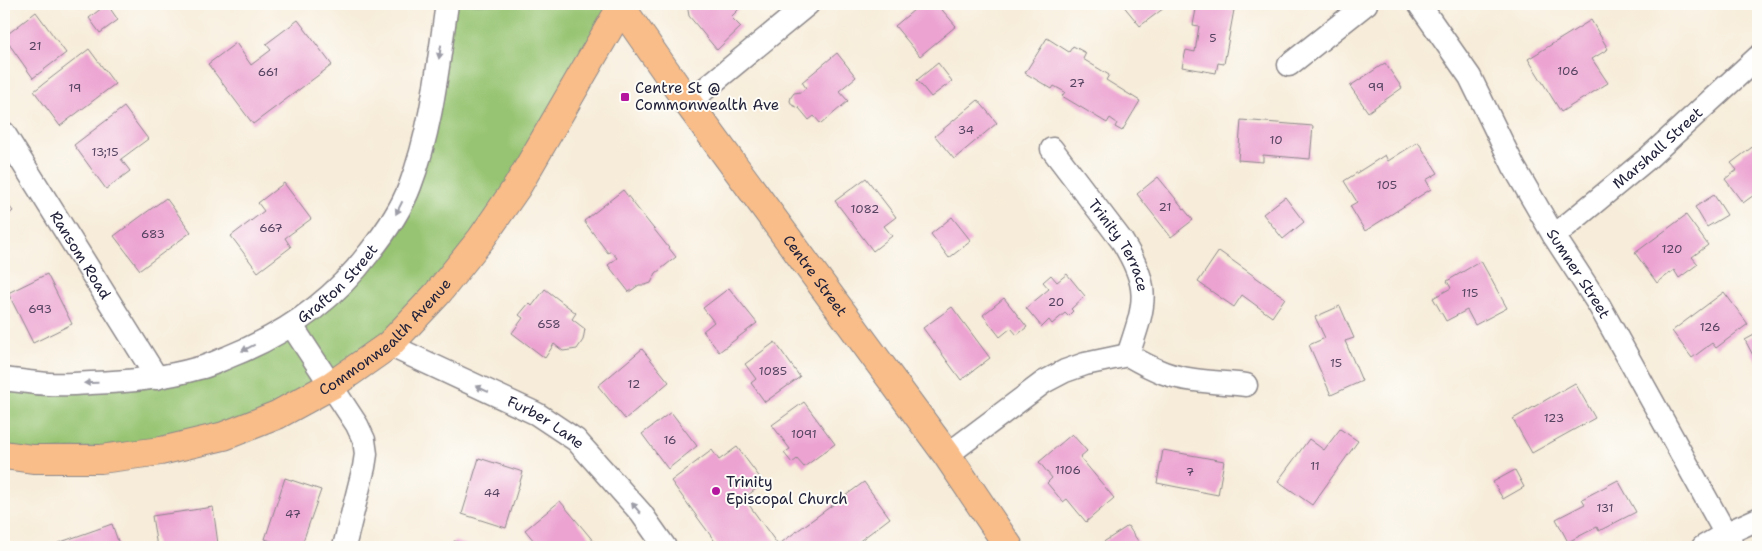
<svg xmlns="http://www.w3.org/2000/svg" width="1762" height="551" font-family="'Shantell Sans',sans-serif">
  <rect width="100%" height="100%" fill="#fdfcf7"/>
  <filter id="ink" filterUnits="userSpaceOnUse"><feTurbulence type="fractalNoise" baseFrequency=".02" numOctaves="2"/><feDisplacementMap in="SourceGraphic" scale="10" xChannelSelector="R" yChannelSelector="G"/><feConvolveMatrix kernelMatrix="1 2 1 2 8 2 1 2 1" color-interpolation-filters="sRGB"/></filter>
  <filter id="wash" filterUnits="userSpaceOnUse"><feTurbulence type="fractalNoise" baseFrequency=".0096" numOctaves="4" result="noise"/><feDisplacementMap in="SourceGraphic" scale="20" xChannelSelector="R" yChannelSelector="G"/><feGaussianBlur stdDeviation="1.12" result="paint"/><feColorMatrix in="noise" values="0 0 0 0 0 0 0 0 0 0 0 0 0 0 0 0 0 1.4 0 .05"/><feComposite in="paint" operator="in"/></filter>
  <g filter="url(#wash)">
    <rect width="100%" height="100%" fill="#f7ecd9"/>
    <path fill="#97c472" stroke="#5c7356" d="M447,4H619L517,187L389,345L223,436L4,455V379L157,378L292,326L398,212Z"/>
    <g id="blocks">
      <g fill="#eca3d1">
        <path d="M107,4L118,20L100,33L89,18Z"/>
        <path d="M687,4H734L739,9L731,17L741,27L717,50L689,16Z"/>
        <path d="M921,4H937L956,26L920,56L895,26Z"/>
        <path d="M1122,4H1161L1164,8L1140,26Z"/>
        <path d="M1197,4L1234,10L1224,64L1218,63L1216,73L1182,67L1186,50L1195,52L1199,26L1193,25Z"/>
        <path d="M36,12L66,53L33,78L4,37Z"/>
        <path d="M298,20L332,65L253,124L208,64L236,43L251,65L271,50L266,44Z"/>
        <path d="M1591,20L1608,49L1592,59L1608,83L1561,112L1528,59Z"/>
        <path d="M1047,38L1069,52L1073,46L1086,53L1083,59L1109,75L1106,80L1140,101L1122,131L1115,127L1117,123L1110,118L1107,123L1062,96L1065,92L1054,86L1052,89L1025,73Z"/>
        <path d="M89,49L115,84L60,126L34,91Z"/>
        <path d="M837,53L856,77L839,91L848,101L821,124L814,116L809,120L799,108L792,105L790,101L791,97L794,93L801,92L806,88L802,82Z"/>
        <path d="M938,63L952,81L931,97L917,80Z"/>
        <path d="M1385,63L1402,88L1368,112L1350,86Z"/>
        <path d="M978,100L997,123L954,159L935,136Z"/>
        <path d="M124,107L148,139L121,159L130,171L106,189L74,145Z"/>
        <path d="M1241,120L1313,126L1310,159L1263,155V162L1238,160Z"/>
        <path d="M1418,142L1438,173L1426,180L1431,189L1365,231L1350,206L1357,202L1344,181L1385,155L1388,161Z"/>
        <path d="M1755,145L1758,149V192L1743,203L1725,179L1737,170L1731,163Z"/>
        <path d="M1158,177L1193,220L1171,237L1137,194Z"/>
        <path d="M866,178L896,217L884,226L892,236L873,251L835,201Z"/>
        <path d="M284,183L311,219L285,238L291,247L258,272L231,236L264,211L258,203Z"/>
        <path d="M623,190L676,257L656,273L651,283L645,285H639L629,292L608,265L617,258L611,251L608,253L584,221Z"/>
        <path d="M1714,195L1727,215L1707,227L1695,207Z"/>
        <path d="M1285,197L1304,222L1283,239L1263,214Z"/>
        <path d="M166,198L191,232L140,270L114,236Z"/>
        <path d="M4,200L13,211L4,218Z"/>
        <path d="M1686,215L1708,245L1692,257L1698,264L1679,278L1674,270L1657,283L1635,253Z"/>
        <path d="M952,217L971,241L949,258L931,234Z"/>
        <path d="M1219,251L1285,298L1272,317L1242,295L1234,307L1198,282Z"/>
        <path d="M1481,261L1507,308L1475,325L1467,310L1446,321L1433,298L1451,288L1447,281Z"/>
        <path d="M47,274L72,324L33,343L8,293Z"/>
        <path d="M1067,274L1085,296L1071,309L1073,311L1068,316L1065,313L1052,324L1049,320L1042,327L1026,308L1049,289L1043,282L1051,275L1057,282Z"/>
        <path d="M729,288L757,323L719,352L703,331L714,322L703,308Z"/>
        <path d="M545,289L576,313L572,319L585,329L583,340L577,349L563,351L554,344L545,358L512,333L523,318L519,315L529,303L532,306Z"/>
        <path d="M1724,292L1748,324L1716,348L1712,343L1692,358L1672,331Z"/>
        <path d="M1004,298L1027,327L1017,335L1011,328L1000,337L983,315Z"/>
        <path d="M1340,306L1354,338L1345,341L1362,381L1331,395L1309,345L1325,338L1315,317Z"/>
        <path d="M952,307L990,358L961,380L923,328Z"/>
        <path d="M1758,333V360L1756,361L1745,340Z"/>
        <path d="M775,342L800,377L765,402L751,383L756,379L745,364Z"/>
        <path d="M642,349L669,382L625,419L598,386Z"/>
        <path d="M1575,383L1595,418L1532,453L1513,419Z"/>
        <path d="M804,402L835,444L804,467L797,459L792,463L784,453L790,449L772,425Z"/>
        <path d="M671,412L697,446L668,469L642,434Z"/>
        <path d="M1340,429L1358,441L1312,505L1278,481L1309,439L1324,450Z"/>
        <path d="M1072,434L1087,451L1080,457L1114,498L1086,522L1067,499L1063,502L1047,483L1052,478L1039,462Z"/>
        <path d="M737,447L764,483L744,498L778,545L864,482L890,518L857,543L860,547H719L671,481L712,450L719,460Z"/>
        <path d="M1163,450L1224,461L1218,495L1157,483Z"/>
        <path d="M479,458L523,472L506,528L462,514Z"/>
        <path d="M1515,470L1524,487L1503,499L1493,482Z"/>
        <path d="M285,478L321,490L301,547H289L265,539Z"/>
        <path d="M1618,480L1636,512L1599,531L1597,527L1568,542L1556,519L1585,504L1582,499Z"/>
        <path d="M560,501L595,543L590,547H539L525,530Z"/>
        <path d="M213,507L218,544L195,547H157L152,516Z"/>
        <path d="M112,524L120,547H59L58,543Z"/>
        <path d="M1128,526L1142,547H1100L1099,545Z"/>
        <path d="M454,541L474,547H452Z"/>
      </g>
    </g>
  </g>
  <g filter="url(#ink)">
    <use href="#blocks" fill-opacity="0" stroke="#8c878a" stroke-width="1"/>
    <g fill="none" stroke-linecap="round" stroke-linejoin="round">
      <defs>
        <g id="minor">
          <path id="s1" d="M1419,4L1470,77L1514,167L1554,236L1599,305L1733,547"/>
          <path d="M1289,65L1366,4"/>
          <path d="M688,103L808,4"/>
          <path id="s2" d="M4,133L157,378"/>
          <path id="s3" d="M1052,149L1122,241C1152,289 1145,304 1128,355"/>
          <path id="s4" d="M1554,236L1647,159L1758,57"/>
          <path d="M292,326L357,425L364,440L366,454L364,467L344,547"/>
          <path id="s5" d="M389,345L537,414L576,440L641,513L665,547"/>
          <path id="s6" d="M4,379C19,381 34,383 49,384C63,385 77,384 91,383C127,382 164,378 199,368C209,366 218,361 228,357C284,335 332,302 369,253C385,233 401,210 410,186C432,128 438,64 447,4"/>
          <path d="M947,455L1044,382L1065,371L1085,364L1128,355C1140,362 1151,368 1164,373C1189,382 1219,382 1246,385"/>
          <path d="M1703,547L1725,534L1758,519"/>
        </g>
        <g id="primary">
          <path id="s7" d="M619,4L688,103L947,455L1009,547"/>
          <path id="s8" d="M4,455L33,459H101L161,451L224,436L277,415L332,385L389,345L437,294L481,239L517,187L623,4"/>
        </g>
      </defs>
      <use href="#minor" stroke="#8c878a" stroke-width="25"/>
      <use href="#primary" stroke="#8c878a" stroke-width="30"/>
      <use href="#minor" stroke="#fff" stroke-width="22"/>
      <use href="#primary" stroke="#f8bd89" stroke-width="28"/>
    </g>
    <defs><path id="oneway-solid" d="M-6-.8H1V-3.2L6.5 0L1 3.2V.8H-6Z" transform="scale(1.25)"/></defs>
    <g fill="#9c9ca7">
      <use href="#oneway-solid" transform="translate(440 52) rotate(99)"/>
      <use href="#oneway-solid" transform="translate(399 208) rotate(117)"/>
      <use href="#oneway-solid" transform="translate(248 348) rotate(154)"/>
      <use href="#oneway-solid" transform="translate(91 383) rotate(178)"/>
      <use href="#oneway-solid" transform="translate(482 389) rotate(-155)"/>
      <use href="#oneway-solid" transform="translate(636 508) rotate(-130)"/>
    </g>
  </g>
  <g fill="#b5179e" stroke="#fdfcf7" stroke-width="2">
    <rect x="620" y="92" width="10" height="10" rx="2.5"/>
    <circle cx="716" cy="491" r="5"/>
  </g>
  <g text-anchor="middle" stroke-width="4" stroke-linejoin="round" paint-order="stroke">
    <g font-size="12" fill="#544260">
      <text x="1213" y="42">5</text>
      <text x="35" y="50">21</text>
      <text x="1568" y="75">106</text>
      <text x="268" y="76">661</text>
      <text x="1077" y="87">27</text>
      <text x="1376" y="91">99</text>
      <text x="75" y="92">19</text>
      <text x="966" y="134">34</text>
      <text x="1276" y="144">10</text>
      <text x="105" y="156">13;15</text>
      <text x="1387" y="189">105</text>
      <text x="1165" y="211">21</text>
      <text x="865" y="213">1082</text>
      <text x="271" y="232">667</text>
      <text x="153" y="238">683</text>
      <text x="1672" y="253">120</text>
      <text x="1470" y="297">115</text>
      <text x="1056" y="306">20</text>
      <text x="40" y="313">693</text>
      <text x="549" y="328">658</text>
      <text x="1710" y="331">126</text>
      <text x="1336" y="367">15</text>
      <text x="773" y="375">1085</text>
      <text x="634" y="388">12</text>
      <text x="1554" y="422">123</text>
      <text x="804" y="438">1091</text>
      <text x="670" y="444">16</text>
      <text x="1315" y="470">11</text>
      <text x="1068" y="474">1106</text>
      <text x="1190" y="476">7</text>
      <text x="492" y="497">44</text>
      <text x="1605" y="512">131</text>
      <text x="293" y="518">47</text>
    </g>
    <g font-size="15" fill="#22223b" stroke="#fdfcf7" text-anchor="start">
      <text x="635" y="93">Centre St @<tspan x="635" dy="17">Commonwealth Ave</tspan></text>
      <text x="726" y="487">Trinity<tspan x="726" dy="17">Episcopal Church</tspan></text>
    </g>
    <g font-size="15" fill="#22223b" stroke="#fdfcf7">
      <text dy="5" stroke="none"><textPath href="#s4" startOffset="136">Marshall Street</textPath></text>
      <text dy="5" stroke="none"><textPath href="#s3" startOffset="118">Trinity Terrace</textPath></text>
      <text dy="5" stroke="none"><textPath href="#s2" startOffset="144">Ransom Road</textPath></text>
      <text dy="5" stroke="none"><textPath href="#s1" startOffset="314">Sumner Street</textPath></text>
      <text dy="5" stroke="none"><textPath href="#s7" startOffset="335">Centre Street</textPath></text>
      <text dy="5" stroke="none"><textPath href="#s6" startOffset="361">Grafton Street</textPath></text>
      <text dy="5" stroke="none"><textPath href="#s8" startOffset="414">Commonwealth Avenue</textPath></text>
      <text dy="5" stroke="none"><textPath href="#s5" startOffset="175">Furber Lane</textPath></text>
    </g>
  </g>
  <rect width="1762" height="551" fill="none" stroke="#fdfcf7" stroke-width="20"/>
</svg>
